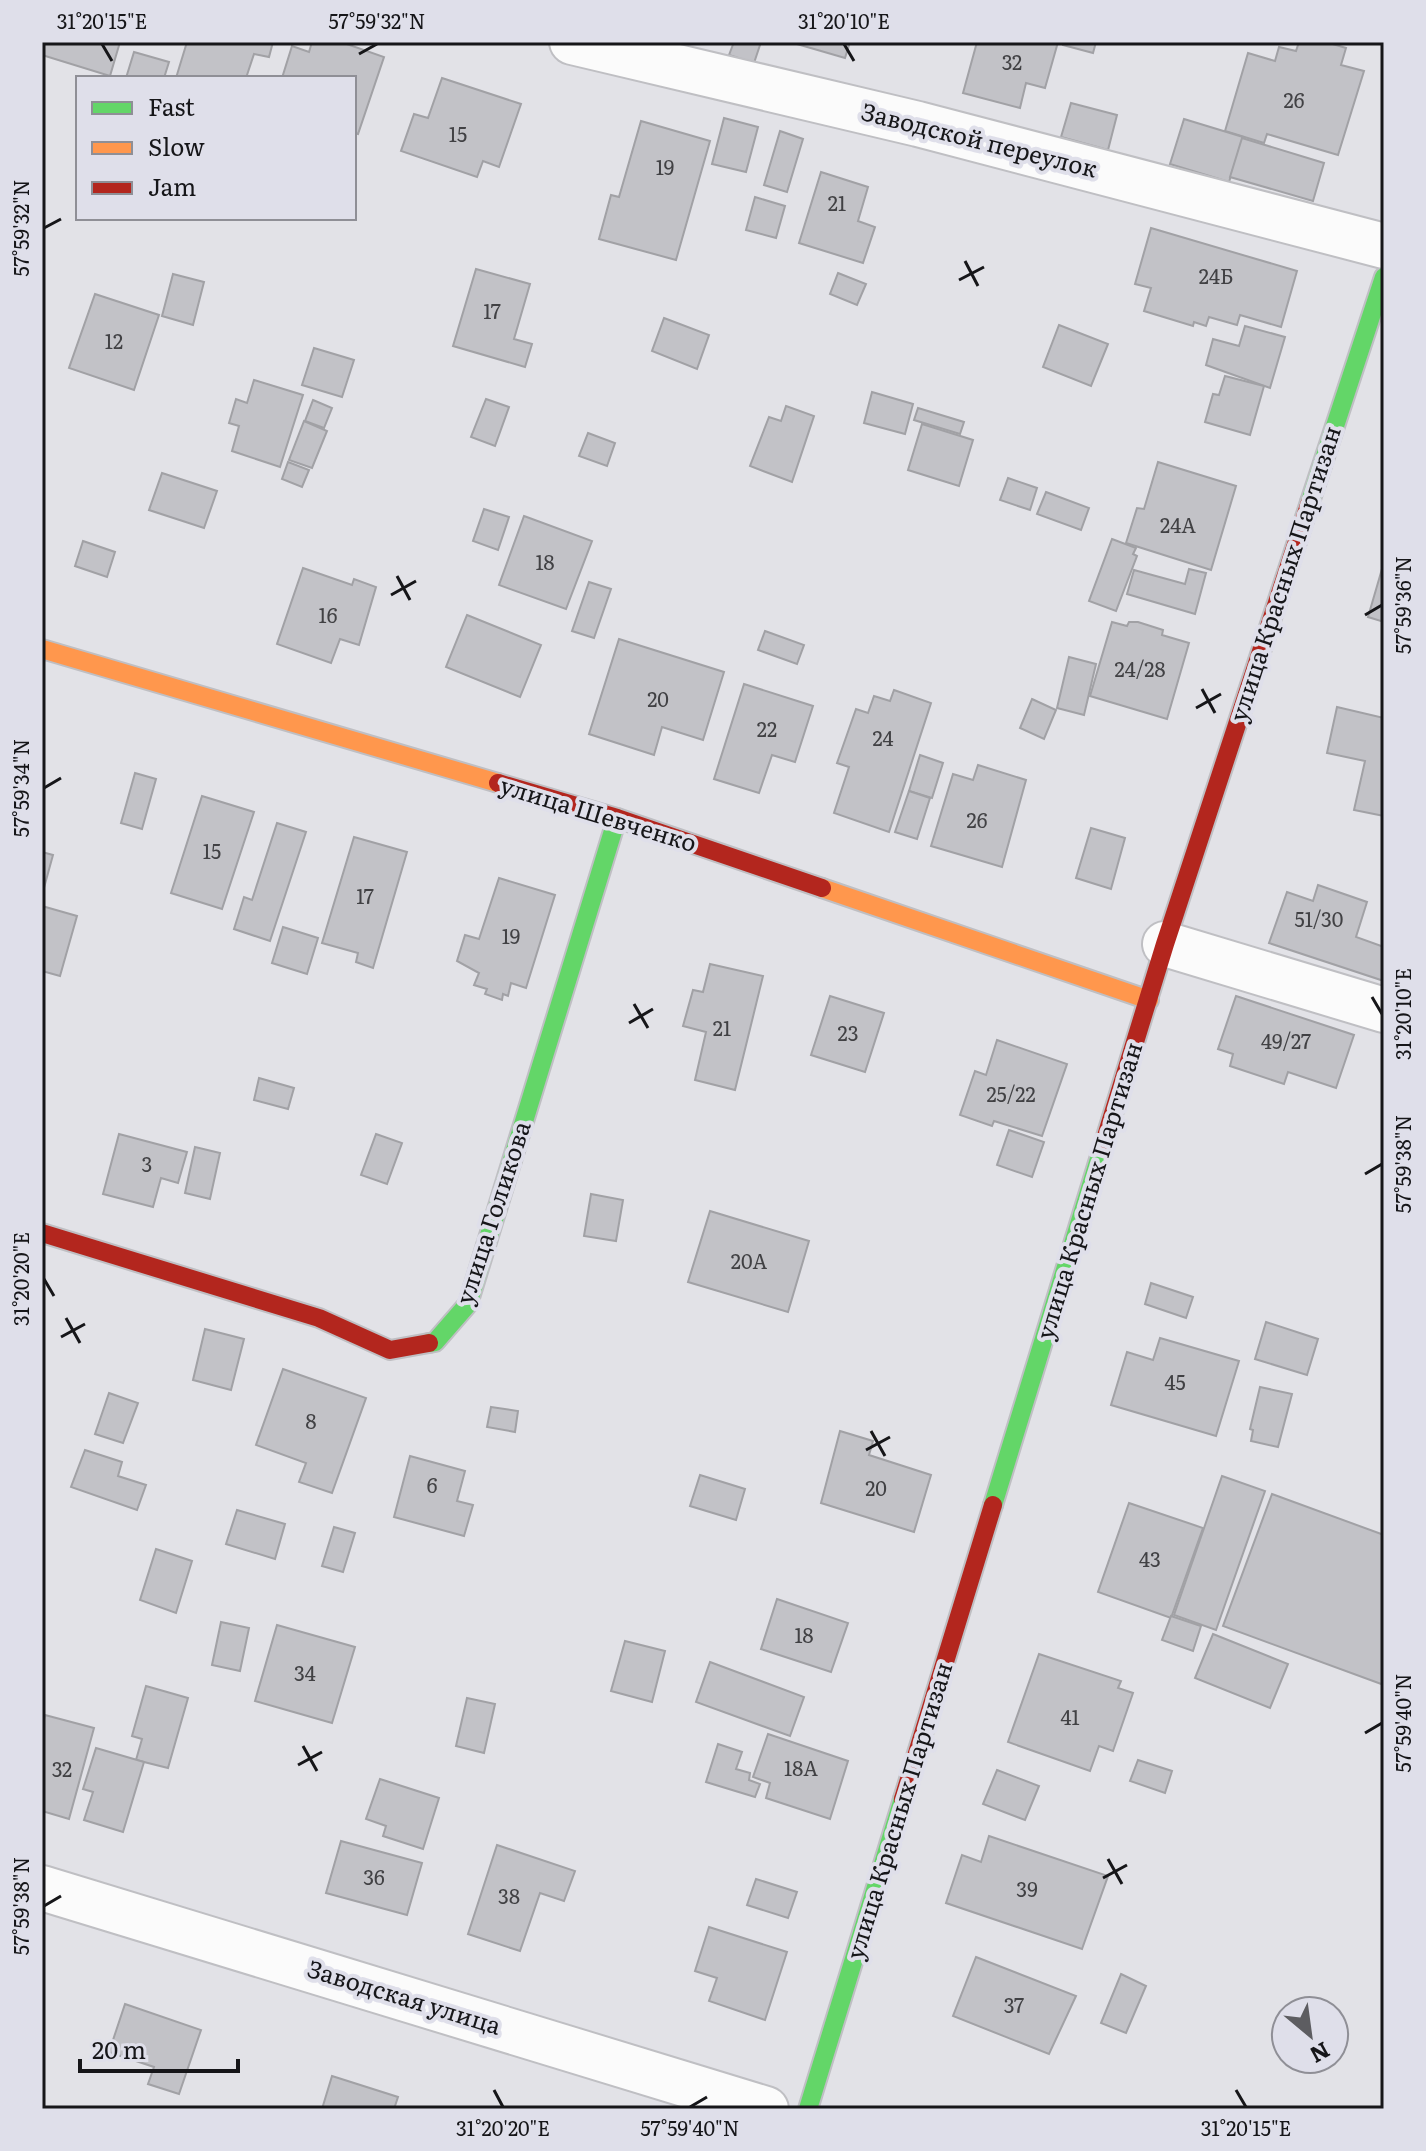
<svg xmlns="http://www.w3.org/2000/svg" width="1426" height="2151" font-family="Literata,serif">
  <rect width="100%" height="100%" fill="#e2e2e7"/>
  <g fill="#c2c2c7" stroke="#a1a1a5" stroke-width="2">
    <path d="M42,42H120L110,76L42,55Z"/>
    <path d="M187,42H273L269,57L254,54L246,78H176Z"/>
    <path d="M312,42H341L384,57L358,134L354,133V78H282L292,46L309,52Z"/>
    <path d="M734,42H761L754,63L729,55Z"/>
    <path d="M790,42H861H850L845,58Z"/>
    <path d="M977,42H1058L1045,88L1026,83L1020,108L963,93Z"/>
    <path d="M1064,42H1096L1093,53L1063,45Z"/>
    <path d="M1299,42H1326L1346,48L1341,65L1364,71L1338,155L1267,134L1264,143L1225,131L1248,53L1275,61L1279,47L1296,51Z"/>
    <path d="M134,52L169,62L164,78H126Z"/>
    <path d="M442,78L521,104L499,167L483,161L477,177L401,151L414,114L428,118Z"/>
    <path d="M1071,103L1117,115L1108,150L1061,137Z"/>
    <path d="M724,118L758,127L746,172L712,164Z"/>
    <path d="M1184,119L1243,137L1229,182L1170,164Z"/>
    <path d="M641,121L710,141L676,260L599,239L611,195L619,197Z"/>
    <path d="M780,131L803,139L787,192L764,185Z"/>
    <path d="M1242,138L1324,163L1313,201L1230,177Z"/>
    <path d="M821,172L868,187L858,221L875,227L863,263L799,243Z"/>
    <path d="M755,197L785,206L776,238L746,230Z"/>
    <path d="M1151,228L1297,271L1281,327L1240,315L1237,325L1209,317L1206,326L1194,322L1193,326L1144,311L1151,288L1135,284Z"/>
    <path d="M476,269L530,284L514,339L532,344L525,367L453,346Z"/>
    <path d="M838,273L866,284L857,305L830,294Z"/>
    <path d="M173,274L204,282L193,325L162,316Z"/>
    <path d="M95,294L159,315L134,390L69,368Z"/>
    <path d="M664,318L709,335L697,369L652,351Z"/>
    <path d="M1059,325L1108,344L1091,386L1043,367Z"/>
    <path d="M1245,326L1285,337L1270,388L1206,365L1213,339L1239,346Z"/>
    <path d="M314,348L354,360L342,397L302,385Z"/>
    <path d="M1225,376L1264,386L1250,435L1205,422L1213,394L1219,395Z"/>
    <path d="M254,380L303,395L280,467L232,451L239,426L229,423L236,399L247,403Z"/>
    <path d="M872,392L913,404L905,434L864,423Z"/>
    <path d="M486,399L509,407L495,446L471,437Z"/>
    <path d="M313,400L332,408L324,428L305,421Z"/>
    <path d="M786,406L814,416L792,482L750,466L769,417L781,421Z"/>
    <path d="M918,408L964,422L960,434L914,420Z"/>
    <path d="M304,421L327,431L312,468L289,460Z"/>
    <path d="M922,424L973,440L959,486L908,470Z"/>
    <path d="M588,433L615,443L607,466L579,456Z"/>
    <path d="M288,462L309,470L302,487L282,479Z"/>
    <path d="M1158,462L1236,486L1211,570L1126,543L1137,508L1144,509Z"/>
    <path d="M162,473L217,491L204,528L149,510Z"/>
    <path d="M1008,478L1037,488L1030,510L1000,500Z"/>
    <path d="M1046,492L1089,508L1081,530L1037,514Z"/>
    <path d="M484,509L509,517L498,550L473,541Z"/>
    <path d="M524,516L592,541L566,609L499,585Z"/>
    <path d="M1112,539L1136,548L1133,554L1137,556L1116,611L1089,601Z"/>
    <path d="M83,541L115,552L107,577L75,566Z"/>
    <path d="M303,568L352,585L354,579L376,587L359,645L340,639L331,663L277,644Z"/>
    <path d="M1189,569L1206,573L1195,614L1127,594L1134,570L1185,584Z"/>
    <path d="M1382,569L1384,570V622L1368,617Z"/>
    <path d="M589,582L611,589L594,638L572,631Z"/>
    <path d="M467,615L541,645L520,697L446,667Z"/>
    <path d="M1112,622L1127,626L1129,622H1138L1163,630L1162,635L1189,643L1167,719L1090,696Z"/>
    <path d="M765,631L804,645L797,664L758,650Z"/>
    <path d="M619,639L724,672L703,740L662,727L654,755L589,734Z"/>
    <path d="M1069,657L1096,664L1084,715L1057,708Z"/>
    <path d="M744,684L813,706L795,762L772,755L759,793L714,779Z"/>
    <path d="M894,690L931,703L889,832L834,813L849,767L837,763L856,709L868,713L874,696L890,701Z"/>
    <path d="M1032,699L1056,710L1044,739L1020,728Z"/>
    <path d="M1337,707L1384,718V816L1354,810L1365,761L1327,753Z"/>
    <path d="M920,755L943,763L932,798L909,791Z"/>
    <path d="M978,765L1026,780L1002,867L931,846L953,774L973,780Z"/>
    <path d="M135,773L156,779L142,829L121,823Z"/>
    <path d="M909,791L930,798L917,839L895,832Z"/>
    <path d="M202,796L254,812L222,909L171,893Z"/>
    <path d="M277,823L306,832L270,941L234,929L244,897L252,900Z"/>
    <path d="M1091,828L1125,838L1111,889L1076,878Z"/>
    <path d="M354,837L407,852L373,968L356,962L358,953L322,943Z"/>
    <path d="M42,852L53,855L42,895Z"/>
    <path d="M499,878L555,895L526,988L511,983L508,996L503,994L502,1000L485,994L487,989L474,985L479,973L457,961L465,935L479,939Z"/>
    <path d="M1318,885L1367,902L1356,937L1384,947V981L1269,943L1287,892L1313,901Z"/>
    <path d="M42,906L77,916L60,976L42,971Z"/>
    <path d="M283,927L318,938L307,974L272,963Z"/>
    <path d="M710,964L763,976L735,1090L695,1080L706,1032L683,1026L693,990L703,992Z"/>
    <path d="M830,996L884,1013L865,1072L811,1055Z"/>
    <path d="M1236,996L1354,1035L1336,1088L1288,1072L1284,1084L1230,1066L1233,1054L1218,1049Z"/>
    <path d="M997,1040L1067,1064L1042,1136L994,1121L992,1126L960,1115L975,1071L986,1075Z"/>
    <path d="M259,1078L294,1088L288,1109L254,1100Z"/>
    <path d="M1009,1130L1044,1142L1032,1177L997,1165Z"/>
    <path d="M119,1134L187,1152L178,1183L161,1178L153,1207L103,1194Z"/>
    <path d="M376,1134L402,1143L387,1184L361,1175Z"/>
    <path d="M195,1147L220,1153L210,1199L185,1193Z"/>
    <path d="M591,1194L623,1200L616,1241L584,1236Z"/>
    <path d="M710,1211L809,1241L788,1312L688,1282Z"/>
    <path d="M1151,1283L1193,1297L1186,1318L1145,1304Z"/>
    <path d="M1266,1322L1318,1339L1307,1375L1255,1359Z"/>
    <path d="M205,1329L244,1339L231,1390L193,1380Z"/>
    <path d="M1160,1338L1239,1361L1216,1436L1111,1405L1127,1352L1153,1360Z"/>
    <path d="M283,1369L366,1398L332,1493L299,1482L306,1463L256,1445Z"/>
    <path d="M1260,1387L1292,1394L1278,1447L1251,1441L1253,1430L1250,1429Z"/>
    <path d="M109,1393L138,1403L123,1443L95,1434Z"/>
    <path d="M491,1407L518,1411L515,1432L487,1427Z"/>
    <path d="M840,1431L873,1441L869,1455L931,1475L914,1532L821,1503Z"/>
    <path d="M85,1450L122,1462L118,1476L146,1485L137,1510L71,1487Z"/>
    <path d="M410,1456L465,1471L457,1501L473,1505L464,1536L394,1517Z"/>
    <path d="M700,1475L745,1489L736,1520L690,1506Z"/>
    <path d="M1222,1476L1265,1491L1216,1630L1174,1615Z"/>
    <path d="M1272,1494L1384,1535V1685L1223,1626Z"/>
    <path d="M1129,1503L1203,1528L1171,1618L1098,1592Z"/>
    <path d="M237,1510L285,1524L275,1559L226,1544Z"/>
    <path d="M334,1527L355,1533L343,1572L322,1566Z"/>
    <path d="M156,1549L192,1561L176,1613L140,1600Z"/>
    <path d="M777,1599L848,1623L831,1672L761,1649Z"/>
    <path d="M1171,1616L1201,1626L1193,1651L1162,1640Z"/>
    <path d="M221,1622L249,1628L240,1671L212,1665Z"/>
    <path d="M277,1625L355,1647L332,1723L255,1701Z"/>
    <path d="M1213,1634L1288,1664L1270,1708L1195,1678Z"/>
    <path d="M625,1641L665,1651L652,1702L611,1691Z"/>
    <path d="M1039,1654L1121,1681L1118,1688L1133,1693L1113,1751L1099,1746L1090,1771L1008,1742Z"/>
    <path d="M710,1662L804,1697L790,1736L696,1702Z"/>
    <path d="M146,1686L188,1698L168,1768L136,1760L142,1739L132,1736Z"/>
    <path d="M467,1698L495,1704L484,1753L456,1746Z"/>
    <path d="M45,1715L94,1728L69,1819L42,1811V1727Z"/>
    <path d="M768,1734L848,1761L830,1819L766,1798L770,1783L753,1777Z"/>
    <path d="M718,1744L742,1752L736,1769L750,1773L749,1780L760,1784L755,1797L706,1782Z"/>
    <path d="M96,1748L144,1762L123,1832L84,1820L93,1792L83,1789Z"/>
    <path d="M1138,1760L1172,1771L1165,1793L1130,1781Z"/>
    <path d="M997,1770L1039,1786L1025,1820L983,1804Z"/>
    <path d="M380,1779L439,1798L423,1849L383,1836L386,1826L366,1819Z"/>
    <path d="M989,1836L1108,1876L1082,1949L946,1903L962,1855L981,1862Z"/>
    <path d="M341,1841L422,1863L407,1915L326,1893Z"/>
    <path d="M497,1845L575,1871L564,1901L540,1893L520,1951L468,1934Z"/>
    <path d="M756,1879L797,1892L788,1918L747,1905Z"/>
    <path d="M709,1927L787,1952L765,2020L709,2001L717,1978L695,1971Z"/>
    <path d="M976,1957L1076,1996L1049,2054L953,2016Z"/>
    <path d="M1121,1974L1146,1986L1126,2033L1101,2023Z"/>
    <path d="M125,2004L201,2030L179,2094L148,2084L154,2067L109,2052Z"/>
    <path d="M332,2076L398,2097L394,2109H322Z"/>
  </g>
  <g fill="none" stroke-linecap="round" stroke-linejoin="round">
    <defs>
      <g id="street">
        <path d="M572,42L918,124L1384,246"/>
        <path d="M1165,944L1384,1010"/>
        <path d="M42,1888L766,2109"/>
      </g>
      <g id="fast">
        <path d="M1310,502L1384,277"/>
        <path d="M429,1343L435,1342L468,1304L617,818"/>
        <path d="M993,1505L1104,1143"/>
        <path d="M808,2109L903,1799"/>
      </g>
      <g id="slow">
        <path d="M42,649L498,783"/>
        <path d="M822,888L1149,1000"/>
      </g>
      <g id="jam">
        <path d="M498,783L617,818L822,888"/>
        <path d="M1104,1143L1165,944L1310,502"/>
        <path d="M42,1233L319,1318L390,1350L429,1343"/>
        <path d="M903,1799L993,1505"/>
      </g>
    </defs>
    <use href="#street" stroke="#bfbfc3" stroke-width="48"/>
    <use href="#fast" stroke="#bfbfc3" stroke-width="22"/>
    <use href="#slow" stroke="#bfbfc3" stroke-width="22"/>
    <use href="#jam" stroke="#bfbfc3" stroke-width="22"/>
    <use href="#street" stroke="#fbfbfb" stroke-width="44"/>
    <use href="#fast" stroke="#63d668" stroke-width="18"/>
    <use href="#slow" stroke="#ff974d" stroke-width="18"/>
    <use href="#jam" stroke="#b3261e" stroke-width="18"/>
  </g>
  <path fill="none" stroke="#161619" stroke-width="3" d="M102,44L112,61M844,44L854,61M359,54L377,44M44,228L61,219M965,261L978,286M959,280L984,267M397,576L410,600M391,595L416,581M1365,615L1382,605M1202,689L1215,713M1196,708L1221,694M44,788L61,778M1372,997L1382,1014M634,1004L648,1028M629,1023L653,1009M1365,1174L1382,1164M44,1279L54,1296M66,1318L80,1343M61,1337L85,1324M871,1431L885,1456M866,1450L890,1437M1365,1733L1382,1723M303,1746L317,1771M298,1765L322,1752M1108,1859L1122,1884M1103,1878L1127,1865M44,1906L61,1896M494,2090L503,2107M1236,2090L1246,2107M690,2107L707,2097"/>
  <g text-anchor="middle" stroke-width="8" stroke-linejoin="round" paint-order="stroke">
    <g font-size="20" fill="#414144">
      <text x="1012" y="70">32</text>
      <text x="1294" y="108">26</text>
      <text x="458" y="142">15</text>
      <text x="665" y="175">19</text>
      <text x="837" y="211">21</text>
      <text x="1216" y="284">24Б</text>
      <text x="492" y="319">17</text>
      <text x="114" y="349">12</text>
      <text x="1178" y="533">24А</text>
      <text x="545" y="570">18</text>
      <text x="328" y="623">16</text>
      <text x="1140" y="677">24/28</text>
      <text x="658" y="707">20</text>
      <text x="767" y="737">22</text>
      <text x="883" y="746">24</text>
      <text x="977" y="828">26</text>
      <text x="212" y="859">15</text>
      <text x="365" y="904">17</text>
      <text x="1319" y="927">51/30</text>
      <text x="511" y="944">19</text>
      <text x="722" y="1036">21</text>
      <text x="848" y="1041">23</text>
      <text x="1286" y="1049">49/27</text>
      <text x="1011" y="1102">25/22</text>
      <text x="147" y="1172">3</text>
      <text x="749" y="1269">20А</text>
      <text x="1175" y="1390">45</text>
      <text x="311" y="1429">8</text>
      <text x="432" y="1493">6</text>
      <text x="876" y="1496">20</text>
      <text x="1150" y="1567">43</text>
      <text x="804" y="1643">18</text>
      <text x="305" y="1681">34</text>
      <text x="1070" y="1725">41</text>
      <text x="801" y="1776">18А</text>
      <text x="62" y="1777">32</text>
      <text x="374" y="1885">36</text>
      <text x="1027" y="1897">39</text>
      <text x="509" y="1904">38</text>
      <text x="1014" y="2013">37</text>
    </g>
    <g font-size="24" fill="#161619" stroke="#dfdfea">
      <text transform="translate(979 141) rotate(14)" y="8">Заводской переулок</text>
      <text transform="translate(1286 574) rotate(-72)" y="8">улица Красных Партизан</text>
      <text transform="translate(598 815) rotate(17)" y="8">улица Шевченко</text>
      <text transform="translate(1090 1191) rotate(-73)" y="8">улица Красных Партизан</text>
      <text transform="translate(494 1213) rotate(-72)" y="8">улица Голикова</text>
      <text transform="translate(900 1811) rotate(-73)" y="8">улица Красных Партизан</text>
      <text transform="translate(404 1998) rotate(17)" y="8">Заводская улица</text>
    </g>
  </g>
  <rect width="1426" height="2151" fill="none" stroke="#dfdfea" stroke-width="88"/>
  <rect x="76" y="76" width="280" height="144" fill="#dfdfea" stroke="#8f8f96" stroke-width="2"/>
  <rect x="92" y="102" width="40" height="12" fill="#63d668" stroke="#8f8f96" stroke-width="2"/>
  <text x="148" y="116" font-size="24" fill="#161619">Fast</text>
  <rect x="92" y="142" width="40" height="12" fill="#ff974d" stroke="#8f8f96" stroke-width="2"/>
  <text x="148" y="156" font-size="24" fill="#161619">Slow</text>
  <rect x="92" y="182" width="40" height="12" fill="#b3261e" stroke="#8f8f96" stroke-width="2"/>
  <text x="148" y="196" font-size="24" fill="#161619">Jam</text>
  <g transform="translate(1310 2035) rotate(151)"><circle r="38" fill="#dfdfea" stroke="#8f8f96" stroke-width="2"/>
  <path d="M0-6L14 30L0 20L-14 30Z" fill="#5d5d61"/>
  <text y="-12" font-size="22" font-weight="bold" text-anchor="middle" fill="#161619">N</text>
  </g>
  <path d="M80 2059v12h158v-12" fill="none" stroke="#161619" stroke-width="4"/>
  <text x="92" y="2059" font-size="24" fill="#161619" stroke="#dfdfea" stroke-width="6" paint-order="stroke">20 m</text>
  <rect x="44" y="44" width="1338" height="2063" fill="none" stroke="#161619" stroke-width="3"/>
  <g font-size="20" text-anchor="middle" fill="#161619">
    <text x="102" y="29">31°20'15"E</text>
    <text x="377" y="29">57°59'32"N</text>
    <text x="844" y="29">31°20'10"E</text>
    <text transform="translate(22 228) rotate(-90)" y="7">57°59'32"N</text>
    <text transform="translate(1404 605) rotate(-90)" y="7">57°59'36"N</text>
    <text transform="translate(22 788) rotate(-90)" y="7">57°59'34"N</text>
    <text transform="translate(1404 1014) rotate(-90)" y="7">31°20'10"E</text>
    <text transform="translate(1404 1164) rotate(-90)" y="7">57°59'38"N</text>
    <text transform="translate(22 1279) rotate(-90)" y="7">31°20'20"E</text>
    <text transform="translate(1404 1723) rotate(-90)" y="7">57°59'40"N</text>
    <text transform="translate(22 1906) rotate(-90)" y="7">57°59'38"N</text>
    <text x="503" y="2136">31°20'20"E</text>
    <text x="690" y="2136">57°59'40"N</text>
    <text x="1246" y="2136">31°20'15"E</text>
  </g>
</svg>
